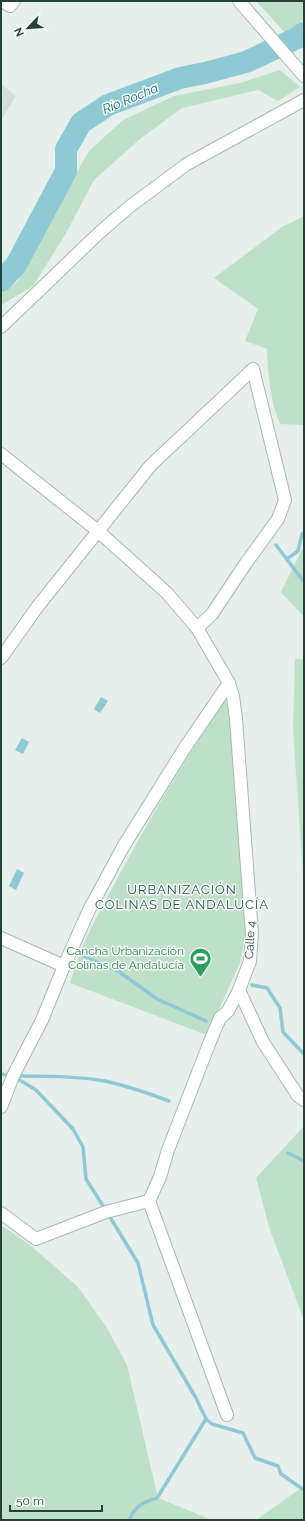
<svg xmlns="http://www.w3.org/2000/svg" width="305" height="1521" font-family="Raleway,sans-serif">
  <rect width="100%" height="100%" fill="#e6efeb"/>
  <path fill="#d4dfda" d="M1,84L16,96L1,120Z"/>
  <g fill="#bfe0c8">
    <path d="M256,1H304V19L286,34Z"/>
    <path d="M280,70L300,87L278,101L258,90L182,108L140,139L94,180L65,235L33,286L1,305V294L18,281L56,208L89,151L123,120L174,96L240,83Z"/>
    <path d="M304,216V425L280,424C270,400 268,375 267,349L245,341L258,309L214,278L282,227Z"/>
    <path d="M304,546V617L281,592Z"/>
    <path d="M295,659H304V891L293,729Z"/>
    <path d="M226,698L231,730L246,932L240,963L207,1035L70,983C81,942 102,907 122,870C154,811 188,754 226,698Z"/>
    <path d="M304,1126V1320L270,1230L256,1178Z"/>
    <path d="M1,1225L30,1245L78,1287L107,1328L127,1365L158,1498L212,1520H1Z"/>
    <path d="M304,1486V1520H256Z"/>
  </g>
  <g fill="#8ec9d4">
    <path d="M101,697L108,701L100,713L94,709Z"/>
    <path d="M22,738L29,742L23,754L15,750Z"/>
    <path d="M17,869L24,873L16,890L9,886Z"/>
  </g>
  <g fill="none" stroke-linecap="round" stroke-linejoin="round">
    <g stroke="#8ec9d4" stroke-width="3.5">
      <path d="M276,545L304,582"/>
      <path d="M287,559L298,551L302,534L304,533"/>
      <path d="M83,956L118,971L157,999L206,1021"/>
      <path d="M252,985L267,988L280,1008L283,1032L304,1054"/>
      <path d="M1,1074L13,1076L36,1090L73,1129L83,1147L86,1179L105,1209"/>
      <path d="M16,1076C45,1076 75,1076 105,1081C127,1086 148,1093 169,1101"/>
      <path d="M288,1153L304,1161"/>
      <path d="M108,1214L138,1263L153,1325L196,1398L206,1419L212,1424L243,1433L255,1458L278,1466L281,1474L304,1490"/>
      <path d="M130,1520C133,1507 145,1501 157,1498L206,1419"/>
    </g>
    <path stroke="#8ec9d4" stroke-width="22" d="M1,281L16,265L66,171V149L81,123L108,105L180,78L205,73L246,62L297,38L304,33"/>
    <defs>
      <g id="minor">
        <path d="M2,1L10,6L14,1"/>
        <path d="M239,1L304,76"/>
        <path d="M1,327L99,233L129,207L187,164L304,100"/>
        <path d="M1,454L98,531L167,593L197,628L229,683L233,696L236,719L252,934L250,961L239,990L228,1011L220,1018L209,1044L168,1150L160,1177L149,1201"/>
        <path d="M1,658L38,606L151,465L253,369L285,500L278,519L246,563L212,614L197,628"/>
        <path d="M1,938L64,966"/>
        <path d="M239,990L263,1042L298,1096L304,1100"/>
        <path d="M1,1107L13,1076L42,1020L64,966L89,910L123,847L184,749L229,683"/>
        <path d="M149,1201L227,1415"/>
        <path d="M1,1213L36,1239L106,1212L149,1201"/>
      </g>
    </defs>
    <use href="#minor" stroke="#a8b8b2" stroke-width="14"/>
    <use href="#minor" stroke="#fff" stroke-width="12"/>
  </g>
  <defs>
    <symbol id="stadium-pin" viewBox="-11 -11 22 30"><path d="M0 17L-7.5 6A9.5 9.5 0 1 1 7.5 6Z" fill="#2e9e5b" stroke="#f7fbf9"/><path d="M0-5a6.5 5 0 1 0 0 10a6.5 5 0 1 0 0-10ZM-3.5-1.8h7v3.6h-7Z" fill="#fff"/></symbol>
  </defs>
  <g fill-rule="evenodd">
    <use href="#stadium-pin" x="188" y="946" width="25" height="34"/>
  </g>
  <g text-anchor="middle" stroke-width="3" stroke-linejoin="round" paint-order="stroke">
    <g font-size="12" fill="#24423a" stroke="#f7fbf9">
      <text transform="translate(250 940) rotate(-87)" y="4">Calle 4</text>
    </g>
    <g font-size="12" fill="#27864d" stroke="#f7fbf9" text-anchor="end">
      <text x="184" y="955">Cancha Urbanización<tspan x="184" dy="14">Colinas de Andalucía</tspan></text>
    </g>
    <g font-size="13" font-style="italic" fill="#1c6f80" stroke="#f7fbf9">
      <text transform="translate(130 98) rotate(-23)" y="5">Río Rocha</text>
    </g>
    <g font-size="13" letter-spacing="1" fill="#1f5548" stroke="#f7fbf9">
      <text x="182" y="894">URBANIZACIÓN<tspan x="182" dy="15">COLINAS DE ANDALUCÍA</tspan></text>
    </g>
  </g>
  <rect width="305" height="1521" fill="none" stroke="#24423a" stroke-width="4"/>
  <g transform="translate(28 28) rotate(245)" stroke="#f7fbf9" stroke-width="3" paint-order="stroke">
  <path d="M0-3L7 15L0 10L-7 15Z" fill="#24423a"/>
  <text y="-6" font-size="11" font-weight="bold" text-anchor="middle" fill="#24423a">N</text>
  </g>
  <path d="M10 1505v6h92v-6" fill="none" stroke="#24423a" stroke-width="2"/>
  <text x="16" y="1505" font-size="12" fill="#24423a" stroke="#f7fbf9" stroke-width="3" paint-order="stroke">50 m</text>
</svg>
